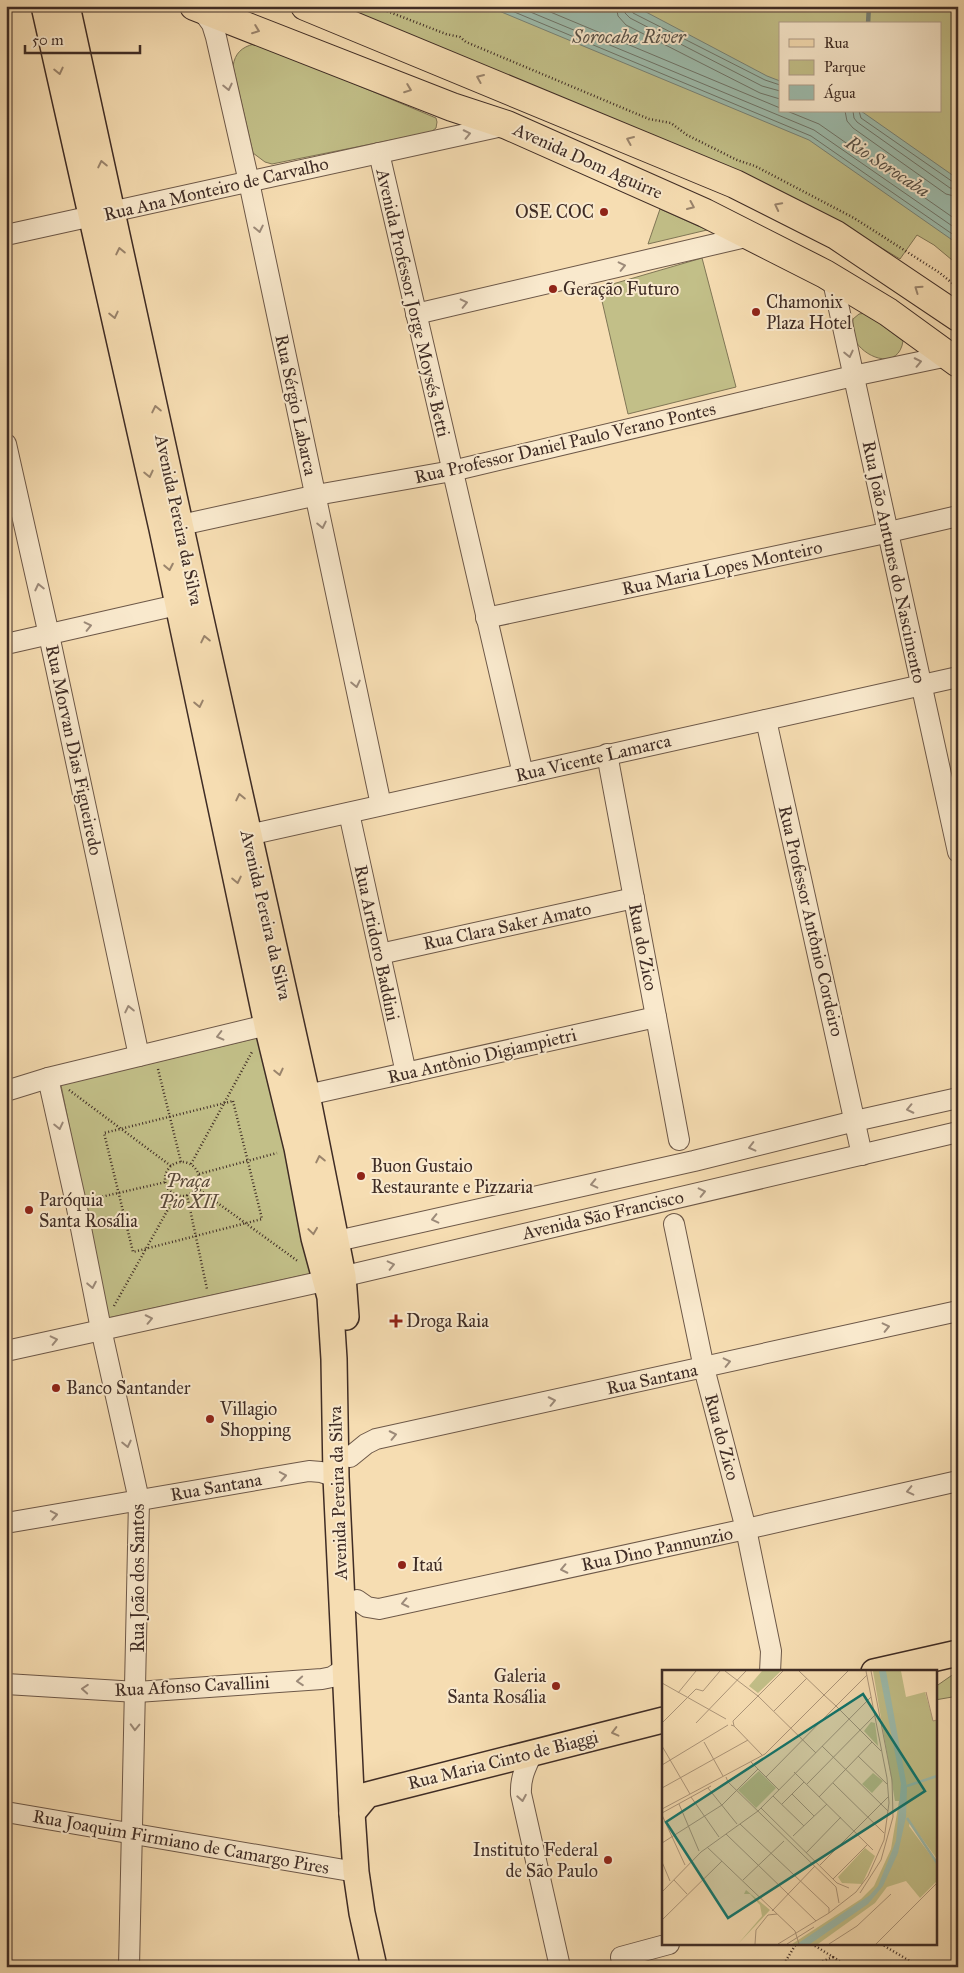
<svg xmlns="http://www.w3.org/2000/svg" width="964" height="1973" font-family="'IM FELL Great Primer',serif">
  <rect width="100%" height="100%" fill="#f6ddb2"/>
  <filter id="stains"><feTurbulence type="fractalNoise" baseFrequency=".004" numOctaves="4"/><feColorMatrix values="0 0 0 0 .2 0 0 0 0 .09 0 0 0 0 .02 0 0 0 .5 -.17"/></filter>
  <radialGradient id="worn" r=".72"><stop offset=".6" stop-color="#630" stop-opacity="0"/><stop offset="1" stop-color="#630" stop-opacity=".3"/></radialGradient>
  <g fill="#c2bf88" stroke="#807656" fill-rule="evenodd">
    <path d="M335,6H958V265L934,245L917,235L900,259L837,221ZM780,24H940V111H780Z"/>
    <path d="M254,44L266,47L436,118L437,122L436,128L431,132L272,164L265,162L253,153L233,66C235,53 242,47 254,44Z"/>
    <path d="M660,209L707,230L648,244Z"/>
    <path d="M702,258L736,387L628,414L599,288Z"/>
    <path d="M866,313L903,341C899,369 868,360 856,342C852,336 853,326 853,319L859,314Z"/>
    <path d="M261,1037L313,1273L108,1318L61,1085Z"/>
    <path d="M958,1671V1696L935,1700V1687Z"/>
  </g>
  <path fill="#9dbcad" stroke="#778277" d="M487,6H630L646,12L767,76L780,81V111H861L958,179V244L809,140Z"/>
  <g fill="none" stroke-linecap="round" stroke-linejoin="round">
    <g stroke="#6e7469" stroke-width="1">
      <path d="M500,6L811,136L958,238"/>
      <path d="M516,6L814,130L958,230"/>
      <path d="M536,6L780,108"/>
      <path d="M616,6L618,16L626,25L760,93L780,99"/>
      <path d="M624,6L625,13L630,18L762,86L780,91"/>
      <path d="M630,6L633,13L765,80L780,85"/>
      <path d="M787,111L819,124L958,221"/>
      <path d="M845,111L847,121L853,128L946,194L958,197"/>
      <path d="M853,111L854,118L857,122L950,188L958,189"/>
      <path d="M859,111L861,118L953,182L958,183"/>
    </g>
    <path stroke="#778277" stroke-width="4.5" d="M868,24L869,6"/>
    <defs>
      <g id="minor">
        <path d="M201,9L212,24L216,37L249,182L381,805"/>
        <path d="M379,153L523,774"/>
        <path d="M6,235L507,125"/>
        <path d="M825,274L834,286L958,852"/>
        <path d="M416,314L750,236"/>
        <path d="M6,444L49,635L139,1056"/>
        <path d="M181,525L322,494L452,471L853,376L948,356"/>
        <path d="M486,618L876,535L958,516"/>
        <path d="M6,644L177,605L191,599"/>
        <path d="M766,720L862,1155"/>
        <path d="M607,754L679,1140"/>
        <path d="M349,813L406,1073"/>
        <path d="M235,838L958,677"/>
        <path d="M380,954L634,898"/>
        <path d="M48,1078L76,1203L101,1329L139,1500L129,1967"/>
        <path d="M6,1091L48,1078L267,1025L281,1029"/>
        <path d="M307,1095L656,1017"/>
        <path d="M674,1224L704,1368L746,1529L771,1651L770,1672"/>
        <path d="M337,1241L694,1161L855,1121L958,1098"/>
        <path d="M6,1351L324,1281L958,1132"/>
        <path d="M350,1457L366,1444L376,1439L958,1311"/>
        <path d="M6,1523L309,1471L321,1472L336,1477"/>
        <path d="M357,1600L367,1607L379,1609L746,1529L958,1481"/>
        <path d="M6,1684L137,1692L322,1679L332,1677L346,1668"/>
        <path d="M533,1752C526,1766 520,1778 521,1794L560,1967"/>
        <path d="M6,1812L356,1872"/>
        <path d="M623,1967L621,1957L669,1944"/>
      </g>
      <g id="major">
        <path d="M44,6L162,529L267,1025L297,1148L314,1238L330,1297L334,1359L336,1477L352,1813L356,1872L362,1913L374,1967"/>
        <path d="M67,6L196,597L307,1095L343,1276L346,1317"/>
        <path d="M874,1672L958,1653"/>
        <path d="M352,1813L367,1795L663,1720"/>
      </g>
      <g id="highway">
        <path d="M194,6L452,107L507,125L705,213L825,274L888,312L958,363"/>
        <path d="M305,6L735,184L836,235L958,317"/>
      </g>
    </defs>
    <use href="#minor" stroke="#6d5848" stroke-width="22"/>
    <use href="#major" stroke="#3f2c25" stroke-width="28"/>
    <use href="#highway" stroke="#3f2c25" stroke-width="30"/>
    <g stroke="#3f2c25" stroke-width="2.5" stroke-dasharray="1 2.5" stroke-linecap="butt">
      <path d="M374,6L446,34L460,37L466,42L649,119L671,123L687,135L737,160L755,166L854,218L940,273L958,288"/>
      <path d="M158,1069L181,1162"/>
      <path d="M69,1090L171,1166"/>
      <path d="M233,1101L262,1219L133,1252L104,1133Z"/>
      <circle cx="182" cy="1179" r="17"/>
      <path d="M191,1164L252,1052"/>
      <path d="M199,1174L277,1153"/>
      <path d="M197,1188L299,1262"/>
      <path d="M187,1195L207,1289"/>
      <path d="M92,1199L166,1182"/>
      <path d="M114,1306L176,1195"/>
      <path d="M812,1944L833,1957L821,1962L818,1967"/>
      <path d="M881,1944L920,1967"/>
      <path d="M833,1957L849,1967"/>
      <path d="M782,1967L796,1944"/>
    </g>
    <use href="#minor" stroke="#f9e9cd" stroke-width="20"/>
    <use href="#major" stroke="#f6ddb2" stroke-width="25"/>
    <use href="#highway" stroke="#f6ddb2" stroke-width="28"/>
  </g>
  <defs><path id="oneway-chevron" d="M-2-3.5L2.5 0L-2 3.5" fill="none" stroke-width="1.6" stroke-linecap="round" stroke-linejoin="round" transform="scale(1.25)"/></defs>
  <g stroke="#9a846c">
    <use href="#oneway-chevron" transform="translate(256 30) rotate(21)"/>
    <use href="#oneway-chevron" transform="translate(59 71) rotate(77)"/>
    <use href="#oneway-chevron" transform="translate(480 78) rotate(-157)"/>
    <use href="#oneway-chevron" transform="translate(408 89) rotate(21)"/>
    <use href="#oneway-chevron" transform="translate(630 140) rotate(-157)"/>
    <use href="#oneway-chevron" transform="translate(102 164) rotate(-102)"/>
    <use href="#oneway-chevron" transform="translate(691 206) rotate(24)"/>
    <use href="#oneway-chevron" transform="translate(778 206) rotate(-153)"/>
    <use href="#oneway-chevron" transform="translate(120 251) rotate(-102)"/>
    <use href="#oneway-chevron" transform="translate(918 289) rotate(-145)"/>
    <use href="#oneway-chevron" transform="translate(114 315) rotate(77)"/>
    <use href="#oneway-chevron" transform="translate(156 409) rotate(-102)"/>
    <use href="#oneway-chevron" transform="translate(149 474) rotate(77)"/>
    <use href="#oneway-chevron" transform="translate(169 567) rotate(79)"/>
    <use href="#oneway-chevron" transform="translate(205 639) rotate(-102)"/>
    <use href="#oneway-chevron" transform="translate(199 704) rotate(78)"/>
    <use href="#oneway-chevron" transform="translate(240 797) rotate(-102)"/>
    <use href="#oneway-chevron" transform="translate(237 880) rotate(78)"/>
    <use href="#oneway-chevron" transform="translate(279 1072) rotate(77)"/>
    <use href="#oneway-chevron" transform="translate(320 1159) rotate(-102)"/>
    <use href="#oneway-chevron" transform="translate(313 1231) rotate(82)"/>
    <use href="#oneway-chevron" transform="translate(615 1732) rotate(166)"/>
  </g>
  <g stroke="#9c8a79">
    <use href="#oneway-chevron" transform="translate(228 87) rotate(77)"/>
    <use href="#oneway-chevron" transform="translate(467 134) rotate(-12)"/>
    <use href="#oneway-chevron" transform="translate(259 229) rotate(78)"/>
    <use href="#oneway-chevron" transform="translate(622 266) rotate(-13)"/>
    <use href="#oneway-chevron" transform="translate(464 303) rotate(-13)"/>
    <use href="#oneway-chevron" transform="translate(849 354) rotate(77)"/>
    <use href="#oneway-chevron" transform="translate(918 362) rotate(-12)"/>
    <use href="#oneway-chevron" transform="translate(322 525) rotate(78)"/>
    <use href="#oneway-chevron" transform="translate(39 587) rotate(-103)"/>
    <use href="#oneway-chevron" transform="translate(88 626) rotate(-13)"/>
    <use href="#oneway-chevron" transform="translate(356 684) rotate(78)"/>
    <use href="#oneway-chevron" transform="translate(129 1009) rotate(-102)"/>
    <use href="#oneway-chevron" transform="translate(220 1036) rotate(166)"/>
    <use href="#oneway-chevron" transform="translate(910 1109) rotate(168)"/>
    <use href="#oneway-chevron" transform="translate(59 1126) rotate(77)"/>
    <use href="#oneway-chevron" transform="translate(752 1147) rotate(166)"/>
    <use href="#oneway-chevron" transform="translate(594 1184) rotate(167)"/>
    <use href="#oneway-chevron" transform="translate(702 1192) rotate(-13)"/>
    <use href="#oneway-chevron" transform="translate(435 1219) rotate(167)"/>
    <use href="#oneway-chevron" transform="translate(391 1265) rotate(-13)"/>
    <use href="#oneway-chevron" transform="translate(92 1285) rotate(79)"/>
    <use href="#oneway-chevron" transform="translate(149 1319) rotate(-12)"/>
    <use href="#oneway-chevron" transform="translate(886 1327) rotate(-13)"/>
    <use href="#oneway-chevron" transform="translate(54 1340) rotate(-13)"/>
    <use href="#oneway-chevron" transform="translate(727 1362) rotate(-13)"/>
    <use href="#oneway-chevron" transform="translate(552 1401) rotate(-12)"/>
    <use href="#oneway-chevron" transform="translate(393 1435) rotate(-12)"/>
    <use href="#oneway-chevron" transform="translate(127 1444) rotate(77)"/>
    <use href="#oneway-chevron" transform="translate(283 1476) rotate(-10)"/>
    <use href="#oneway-chevron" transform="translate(910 1491) rotate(167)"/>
    <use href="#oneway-chevron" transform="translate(54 1515) rotate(-10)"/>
    <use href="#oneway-chevron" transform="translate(564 1569) rotate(168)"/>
    <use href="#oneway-chevron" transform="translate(405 1603) rotate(168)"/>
    <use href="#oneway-chevron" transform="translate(300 1681) rotate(176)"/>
    <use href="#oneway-chevron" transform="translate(85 1689) rotate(-176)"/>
    <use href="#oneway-chevron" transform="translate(135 1727) rotate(92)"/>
    <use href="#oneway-chevron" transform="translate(522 1798) rotate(80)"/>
  </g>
  <g fill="#8f2418" stroke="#f9e9cd" stroke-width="2">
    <circle cx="604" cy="212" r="5"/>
    <circle cx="553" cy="289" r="5"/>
    <circle cx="756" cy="312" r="5"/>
    <circle cx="361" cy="1176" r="5"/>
    <circle cx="29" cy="1210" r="5"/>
    <path d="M393.5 1313.5h5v5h5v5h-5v5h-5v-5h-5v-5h5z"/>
    <circle cx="56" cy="1388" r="5"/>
    <circle cx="210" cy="1419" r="5"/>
    <circle cx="402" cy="1565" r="5"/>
    <circle cx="556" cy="1686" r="5"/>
    <circle cx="608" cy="1860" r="5"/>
  </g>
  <g text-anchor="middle" stroke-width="4" stroke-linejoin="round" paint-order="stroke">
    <g font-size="18" fill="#3f2c25" stroke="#f9e9cd">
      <text transform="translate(588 161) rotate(24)" y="6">Avenida Dom Aguirre</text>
      <text transform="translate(216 189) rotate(-13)" y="6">Rua Ana Monteiro de Carvalho</text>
      <text transform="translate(413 303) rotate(77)" y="6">Avenida Professor Jorge Moysés Betti</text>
      <text transform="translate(296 405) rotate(78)" y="6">Rua Sérgio Labarca</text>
      <text transform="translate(565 443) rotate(-13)" y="6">Rua Professor Daniel Paulo Verano Pontes</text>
      <text transform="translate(179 520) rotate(78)" y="6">Avenida Pereira da Silva</text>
      <text transform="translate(894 562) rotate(78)" y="6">Rua João Antunes do Nascimento</text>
      <text transform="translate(722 568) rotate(-12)" y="6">Rua Maria Lopes Monteiro</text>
      <text transform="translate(74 750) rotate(78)" y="6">Rua Morvan Dias Figueiredo</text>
      <text transform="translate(593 758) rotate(-13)" y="6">Rua Vicente Lamarca</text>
      <text transform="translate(266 915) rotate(77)" y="6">Avenida Pereira da Silva</text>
      <text transform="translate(811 921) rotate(77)" y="6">Rua Professor Antônio Cordeiro</text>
      <text transform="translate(507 926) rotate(-12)" y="6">Rua Clara Saker Amato</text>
      <text transform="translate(377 943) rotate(78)" y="6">Rua Artidoro Baddini</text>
      <text transform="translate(643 947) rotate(79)" y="6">Rua do Zico</text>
      <text transform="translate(482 1056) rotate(-13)" y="6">Rua Antônio Digiampietri</text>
      <text transform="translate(603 1215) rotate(-13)" y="6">Avenida São Francisco</text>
      <text transform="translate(652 1379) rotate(-12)" y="6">Rua Santana</text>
      <text transform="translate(722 1437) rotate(75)" y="6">Rua do Zico</text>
      <text transform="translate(216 1487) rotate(-10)" y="6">Rua Santana</text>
      <text transform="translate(338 1493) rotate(-92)" y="6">Avenida Pereira da Silva</text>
      <text transform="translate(657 1549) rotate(-12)" y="6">Rua Dino Pannunzio</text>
      <text transform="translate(138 1578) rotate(-90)" y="6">Rua João dos Santos</text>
      <text transform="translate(192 1686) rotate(-3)" y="6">Rua Afonso Cavallini</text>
      <text transform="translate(503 1760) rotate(-14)" y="6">Rua Maria Cinto de Biaggi</text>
      <text transform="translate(181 1842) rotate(10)" y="6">Rua Joaquim Firmiano de Camargo Pires</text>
    </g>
    <g font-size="18" fill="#3f2c25" stroke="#f9e9cd" text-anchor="start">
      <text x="594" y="218" text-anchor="end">OSE COC</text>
      <text x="563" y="295">Geração Futuro</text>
      <text x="766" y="308">Chamonix<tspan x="766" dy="21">Plaza Hotel</tspan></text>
      <text x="371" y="1172">Buon Gustaio<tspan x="371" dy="21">Restaurante e Pizzaria</tspan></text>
      <text x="39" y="1206">Paróquia<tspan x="39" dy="21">Santa Rosália</tspan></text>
      <text x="406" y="1327">Droga Raia</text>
      <text x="66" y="1394">Banco Santander</text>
      <text x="220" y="1415">Villagio<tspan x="220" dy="21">Shopping</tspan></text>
      <text x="412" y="1571">Itaú</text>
      <text x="546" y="1682" text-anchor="end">Galeria<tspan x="546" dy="21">Santa Rosália</tspan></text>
      <text x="598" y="1856" text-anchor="end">Instituto Federal<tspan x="598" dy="21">de São Paulo</tspan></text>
    </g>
    <g font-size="18" font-style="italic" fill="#594939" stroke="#f9e9cd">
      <text x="188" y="1187">Praça<tspan x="188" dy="21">Pio XII</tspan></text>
    </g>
    <g font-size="19" font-style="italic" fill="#565047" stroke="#f9e9cd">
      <text x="629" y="43">Sorocaba River</text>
      <text transform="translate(888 166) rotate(33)" y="7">Rio Sorocaba</text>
    </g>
  </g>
  <g transform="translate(662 1670)">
    <rect width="275" height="275" fill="#f6ddb2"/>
    <path d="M100,1H119L96,23L87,16ZM211,1H239L244,27L263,22L271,50L275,51V189L248,152L247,156L275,194V211L258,228L244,211L225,217L213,233L156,274H130L199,229L212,216L229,179L237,131H233ZM209,52L213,53L216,76L202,61ZM97,101L114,118L94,138L76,120ZM211,103L221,111L210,123L200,114ZM203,178L213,186L200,214L180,213L176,207ZM84,220L108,240L76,274L100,246L98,235L88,224H82Z" fill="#c2bf88"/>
    <path d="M217,1H224L245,117L244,147L236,183L221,216L206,234L148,274H135L208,225L216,216L234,171L239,114Z" fill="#9dbcad"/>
    <path fill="none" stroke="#9dbcad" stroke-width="2.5" d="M245,116L275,106M245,148L275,193"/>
    <path fill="none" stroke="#ad967a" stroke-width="1" d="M63,1L96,26L154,83M137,1L162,25M0,13L64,49M264,22L271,51L275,50M16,23L34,1M162,25L174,36L205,5M112,41L145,8M0,53L34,19L41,21L58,1M34,53L84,1M69,55L72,56L71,51L121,1M72,56L100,85M42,72L61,106M0,76L28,124M160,76L226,141M196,86L225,114M89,92L117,120M0,95L66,55M132,102L211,180M64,107L66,112L174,217L177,233M104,107L174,36L219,81M171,113L222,163M145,114L213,45M0,118L86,70M46,118L75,154M130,124L152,146M111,126L142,156M29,127L57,167M157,127L210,72M17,134L37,181M120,134L142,112M99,138L175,213L187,218M0,139L103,84L186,1M0,143L49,116M0,145L23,195M78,154L167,238V243M64,164L154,251M131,166L165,134M0,173L60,135L96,99M45,177L133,261L137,274M144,183L179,147M0,192L8,211M158,195L226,127M171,209L206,174M12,210L25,224M81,210L122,171M0,222L39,182L96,141L209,27M198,223L219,190L231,147L230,110L209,1M110,241L153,196M0,250L60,191M93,274L94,260L106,245L115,244M116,274L167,243L194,222L206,206L222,170L227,133L225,108L204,1M125,274L152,257M167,274L195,256L229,224M214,274L275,213"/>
    <path fill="#0f766e" fill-opacity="0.15" stroke="#0f766e" stroke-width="2.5" d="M201,24L263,121L66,248L4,152Z"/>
    <rect width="275" height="275" fill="none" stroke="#3f2c25" stroke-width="2.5"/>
  </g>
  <rect width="964" height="1973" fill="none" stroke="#f6ddb2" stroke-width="25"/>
  <rect x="8" y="8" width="949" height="1958" fill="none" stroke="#3f2c25" stroke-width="2.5"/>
  <rect x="12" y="12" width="939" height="1948" fill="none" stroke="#3f2c25"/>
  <rect x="779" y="22" width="162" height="90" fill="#f9e9cd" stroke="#af9d8a"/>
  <rect x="789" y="39" width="25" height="8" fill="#f6ddb2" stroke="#af9d8a"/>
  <text x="824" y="48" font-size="15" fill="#3f2c25">Rua</text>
  <rect x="789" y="60" width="25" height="15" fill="#c2bf88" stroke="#af9d8a"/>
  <text x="824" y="72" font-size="15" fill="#3f2c25">Parque</text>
  <rect x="789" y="85" width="25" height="15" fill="#9dbcad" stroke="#af9d8a"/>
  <text x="824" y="98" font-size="15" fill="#3f2c25">Água</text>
  <path d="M25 45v8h115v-8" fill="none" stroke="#3f2c25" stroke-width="2.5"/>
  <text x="32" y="45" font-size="15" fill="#3f2c25" stroke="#f9e9cd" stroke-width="4" paint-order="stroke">50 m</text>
  <rect width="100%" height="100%" filter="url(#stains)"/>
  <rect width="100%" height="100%" fill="url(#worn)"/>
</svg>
